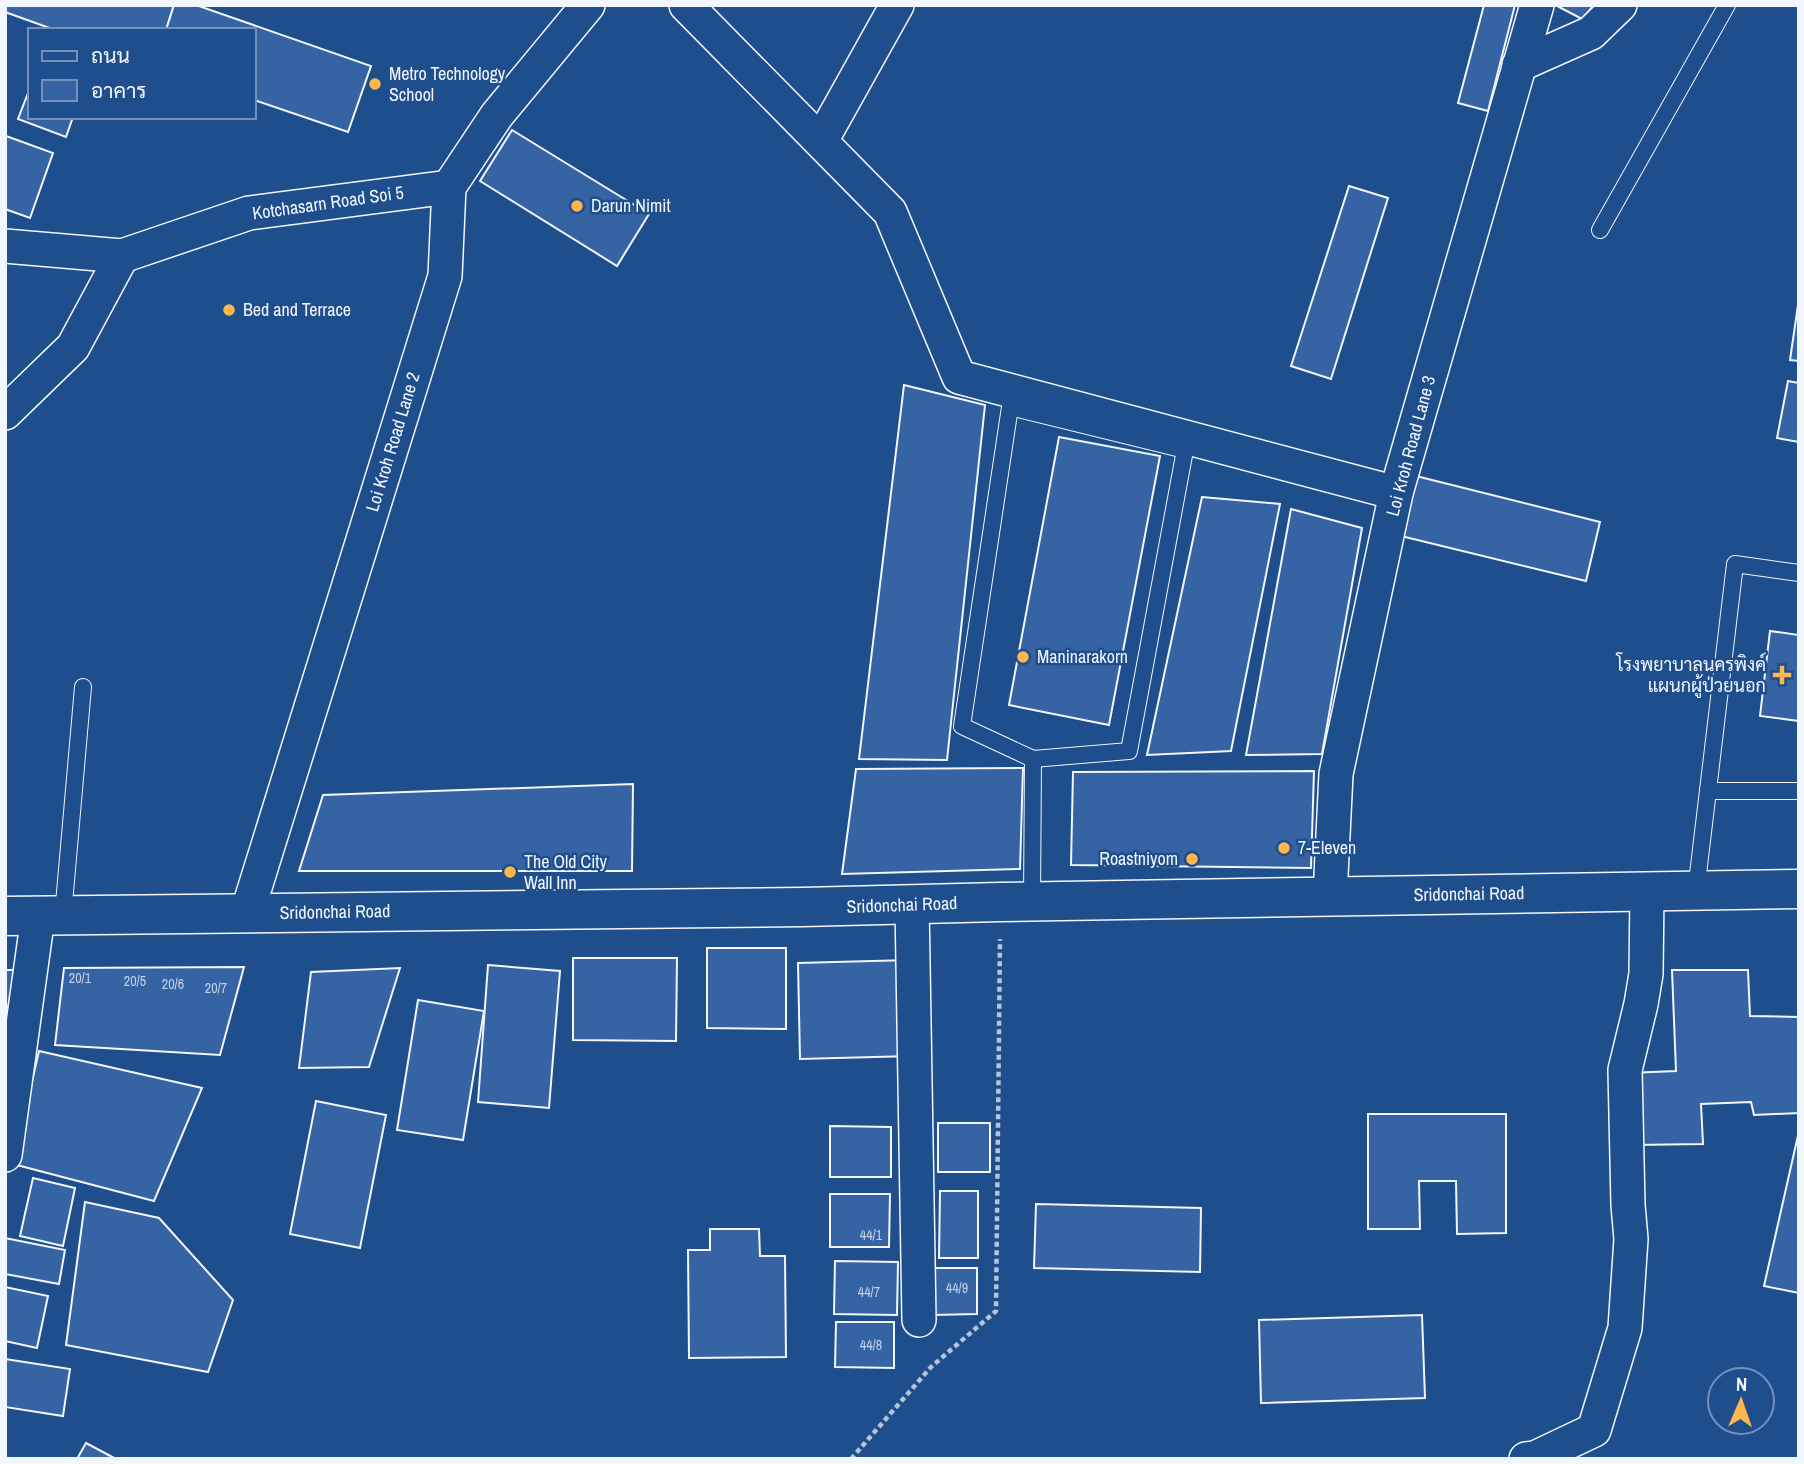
<svg xmlns="http://www.w3.org/2000/svg" width="1804" height="1464" font-family="'Archivo Narrow',Sarabun,sans-serif">
  <rect width="100%" height="100%" fill="#1f4e8c"/>
  <g fill="#3563a3" stroke="#f2f6ff" stroke-width="2">
    <path d="M5,5H174L166,30H55L5,12Z"/>
    <path d="M174,5H196L371,66L348,132L254,100V30H166Z"/>
    <path d="M1484,5H1515L1488,111L1458,103Z"/>
    <path d="M1560,5H1594L1582,19L1559,7Z"/>
    <path d="M30,88V117H73L66,137L18,119Z"/>
    <path d="M512,130L649,214L617,266L480,181Z"/>
    <path d="M6,136L53,153L30,218L5,209Z"/>
    <path d="M1349,186L1388,198L1331,379L1291,366Z"/>
    <path d="M1798,305H1799V361L1790,360Z"/>
    <path d="M1788,381L1799,383V442L1777,438Z"/>
    <path d="M904,385L985,405L947,760L859,759Z"/>
    <path d="M1059,437L1160,456L1109,725L1009,705Z"/>
    <path d="M1416,476L1600,522L1586,581L1401,536Z"/>
    <path d="M1202,497L1280,504L1231,751L1147,755Z"/>
    <path d="M1291,509L1362,528L1322,754L1246,755Z"/>
    <path d="M1770,631L1799,635V721L1760,716Z"/>
    <path d="M1023,768L1020,869L842,874L856,769Z"/>
    <path d="M1314,771L1311,868L1071,865L1073,772Z"/>
    <path d="M633,784L632,871H299L323,795Z"/>
    <path d="M707,948H786V1029L707,1028Z"/>
    <path d="M573,958H677L676,1041L573,1040Z"/>
    <path d="M909,960L912,1056L800,1059L798,963Z"/>
    <path d="M488,965L560,971L549,1108L478,1102Z"/>
    <path d="M244,967L220,1055L55,1045L64,968Z"/>
    <path d="M400,968L369,1067L299,1068L311,972Z"/>
    <path d="M5,970H15L5,1024Z"/>
    <path d="M1672,970H1748L1750,1016L1799,1017V1113L1754,1115L1751,1102L1701,1104L1703,1144L1633,1145L1628,1073L1676,1071Z"/>
    <path d="M418,1000L484,1011L463,1140L397,1130Z"/>
    <path d="M39,1051L202,1088L154,1201L13,1164Z"/>
    <path d="M316,1101L386,1115L360,1248L290,1234Z"/>
    <path d="M1368,1114H1506V1233L1457,1234L1456,1181H1419L1420,1229H1368Z"/>
    <rect x="938" y="1123" width="52" height="49"/>
    <path d="M830,1126L891,1127V1177H830Z"/>
    <path d="M1799,1131V1293L1764,1286Z"/>
    <path d="M33,1178L75,1188L63,1246L20,1236Z"/>
    <path d="M940,1191H978V1258H939Z"/>
    <path d="M830,1194H890L889,1247H830Z"/>
    <path d="M85,1202L159,1218L233,1300L208,1372L66,1345Z"/>
    <path d="M1036,1204L1201,1208L1200,1272L1034,1268Z"/>
    <path d="M710,1229H759L760,1256H785L786,1357L689,1358L688,1250H710Z"/>
    <path d="M5,1238L65,1250L59,1284L5,1274Z"/>
    <path d="M835,1261L898,1262L897,1315L834,1314Z"/>
    <path d="M933,1268H977V1314L933,1315Z"/>
    <path d="M5,1287L48,1296L37,1348L5,1341Z"/>
    <path d="M1422,1315L1425,1398L1261,1403L1259,1320Z"/>
    <path d="M836,1322H894V1368L835,1367Z"/>
    <path d="M5,1359L70,1369L63,1416L5,1407Z"/>
    <path d="M86,1443L116,1459H77Z"/>
  </g>
  <g fill="none" stroke-linecap="round" stroke-linejoin="round">
    <defs>
      <g id="service">
        <path d="M1600,230L1727,5"/>
        <path d="M1010,407L1185,450L1129,751L1033,759L962,726Z"/>
        <path d="M1708,791H1799"/>
        <path d="M1696,891L1735,564L1799,573"/>
        <path d="M1032,902L1033,759"/>
        <path d="M63,915L83,687"/>
      </g>
      <g id="minor">
        <path d="M686,5L890,212L959,377L1396,493"/>
        <path d="M1519,65L1591,33L1620,5"/>
        <path d="M821,141L897,5"/>
        <path d="M5,246L122,256L249,213L449,187"/>
        <path d="M5,413L73,347L122,256"/>
        <path d="M1330,896L1336,774L1396,493L1537,5"/>
        <path d="M912,904L919,1320"/>
        <path d="M247,913L445,276L449,187L497,115L588,5"/>
        <path d="M5,1155L38,916"/>
        <path d="M1526,1459L1535,1458L1594,1430L1625,1328L1631,1239L1628,1205L1625,1070L1641,1004L1646,974L1647,892"/>
      </g>
      <path id="tertiary" d="M5,916L803,907L1000,902L1799,889"/>
    </defs>
    <use href="#service" stroke="#f2f6ff" stroke-width="18"/>
    <use href="#minor" stroke="#f2f6ff" stroke-width="36"/>
    <use href="#tertiary" stroke="#f2f6ff" stroke-width="41"/>
    <path stroke="#b3c4dc" stroke-width="4.5" stroke-dasharray="5 3.5" stroke-linecap="butt" d="M851,1459L931,1367L996,1311L1000,939"/>
    <use href="#service" stroke="#1f4e8c" stroke-width="16"/>
    <use href="#minor" stroke="#1f4e8c" stroke-width="33"/>
    <use href="#tertiary" stroke="#1f4e8c" stroke-width="38"/>
  </g>
  <g fill="#ffb74d" stroke="#1f4e8c" stroke-width="2.5">
    <circle cx="375" cy="84" r="7"/>
    <circle cx="577" cy="206" r="7"/>
    <circle cx="229" cy="310" r="7"/>
    <circle cx="1023" cy="657" r="7"/>
    <path d="M1778.5 664.5h7v7h7v7h-7v7h-7v-7h-7v-7h7z"/>
    <circle cx="1284" cy="848" r="7"/>
    <circle cx="1192" cy="859" r="7"/>
    <circle cx="510" cy="872" r="7"/>
  </g>
  <g text-anchor="middle" stroke-width="5" stroke-linejoin="round" paint-order="stroke">
    <g font-size="14" fill="#c3d1e8">
      <text x="80" y="983">20/1</text>
      <text x="135" y="986">20/5</text>
      <text x="173" y="989">20/6</text>
      <text x="216" y="993">20/7</text>
      <text x="871" y="1240">44/1</text>
      <text x="957" y="1293">44/9</text>
      <text x="869" y="1297">44/7</text>
      <text x="871" y="1350">44/8</text>
    </g>
    <g font-size="18" fill="#f2f6ff" stroke="#1f4e8c" text-anchor="start">
      <text x="389" y="80">Metro Technology<tspan x="389" dy="21">School</tspan></text>
      <text x="591" y="212">Darun Nimit</text>
      <text x="243" y="316">Bed and Terrace</text>
      <text x="1037" y="663">Maninarakorn</text>
      <text x="1766" y="671" text-anchor="end">โรงพยาบาลนครพิงค์<tspan x="1766" dy="21">แผนกผู้ป่วยนอก</tspan></text>
      <text x="1298" y="854">7-Eleven</text>
      <text x="1178" y="865" text-anchor="end">Roastniyom</text>
      <text x="524" y="868">The Old City<tspan x="524" dy="21">Wall Inn</tspan></text>
    </g>
    <g font-size="18" fill="#f2f6ff" stroke="#1f4e8c">
      <text transform="translate(328 203) rotate(-8)" y="6">Kotchasarn Road Soi 5</text>
      <text transform="translate(393 442) rotate(-73)" y="6">Loi Kroh Road Lane 2</text>
      <text transform="translate(1411 446) rotate(-75)" y="6">Loi Kroh Road Lane 3</text>
      <text transform="translate(1469 894) rotate(-1)" y="6">Sridonchai Road</text>
      <text transform="translate(902 905) rotate(-2)" y="6">Sridonchai Road</text>
      <text transform="translate(335 912) rotate(-1)" y="6">Sridonchai Road</text>
    </g>
  </g>
  <rect width="1804" height="1464" fill="none" stroke="#f2f6ff" stroke-width="14"/>
  <rect x="28" y="28" width="228" height="91" fill="#1f4e8c" stroke="#7391ba" stroke-width="2"/>
  <rect x="42" y="51" width="35" height="10" fill="#1f4e8c" stroke="#7391ba" stroke-width="2"/>
  <text x="91" y="63" font-size="21" fill="#f2f6ff">ถนน</text>
  <rect x="42" y="80" width="35" height="21" fill="#3563a3" stroke="#7391ba" stroke-width="2"/>
  <text x="91" y="98" font-size="21" fill="#f2f6ff">อาคาร</text>
  <g transform="translate(1741 1401) rotate(2)"><circle r="33" fill="#1f4e8c" stroke="#7391ba" stroke-width="2"/>
  <path d="M0-5L12 26L0 18L-12 26Z" fill="#ffb74d"/>
  <text y="-10" font-size="19" font-weight="bold" text-anchor="middle" fill="#f2f6ff">N</text>
  </g>
</svg>
